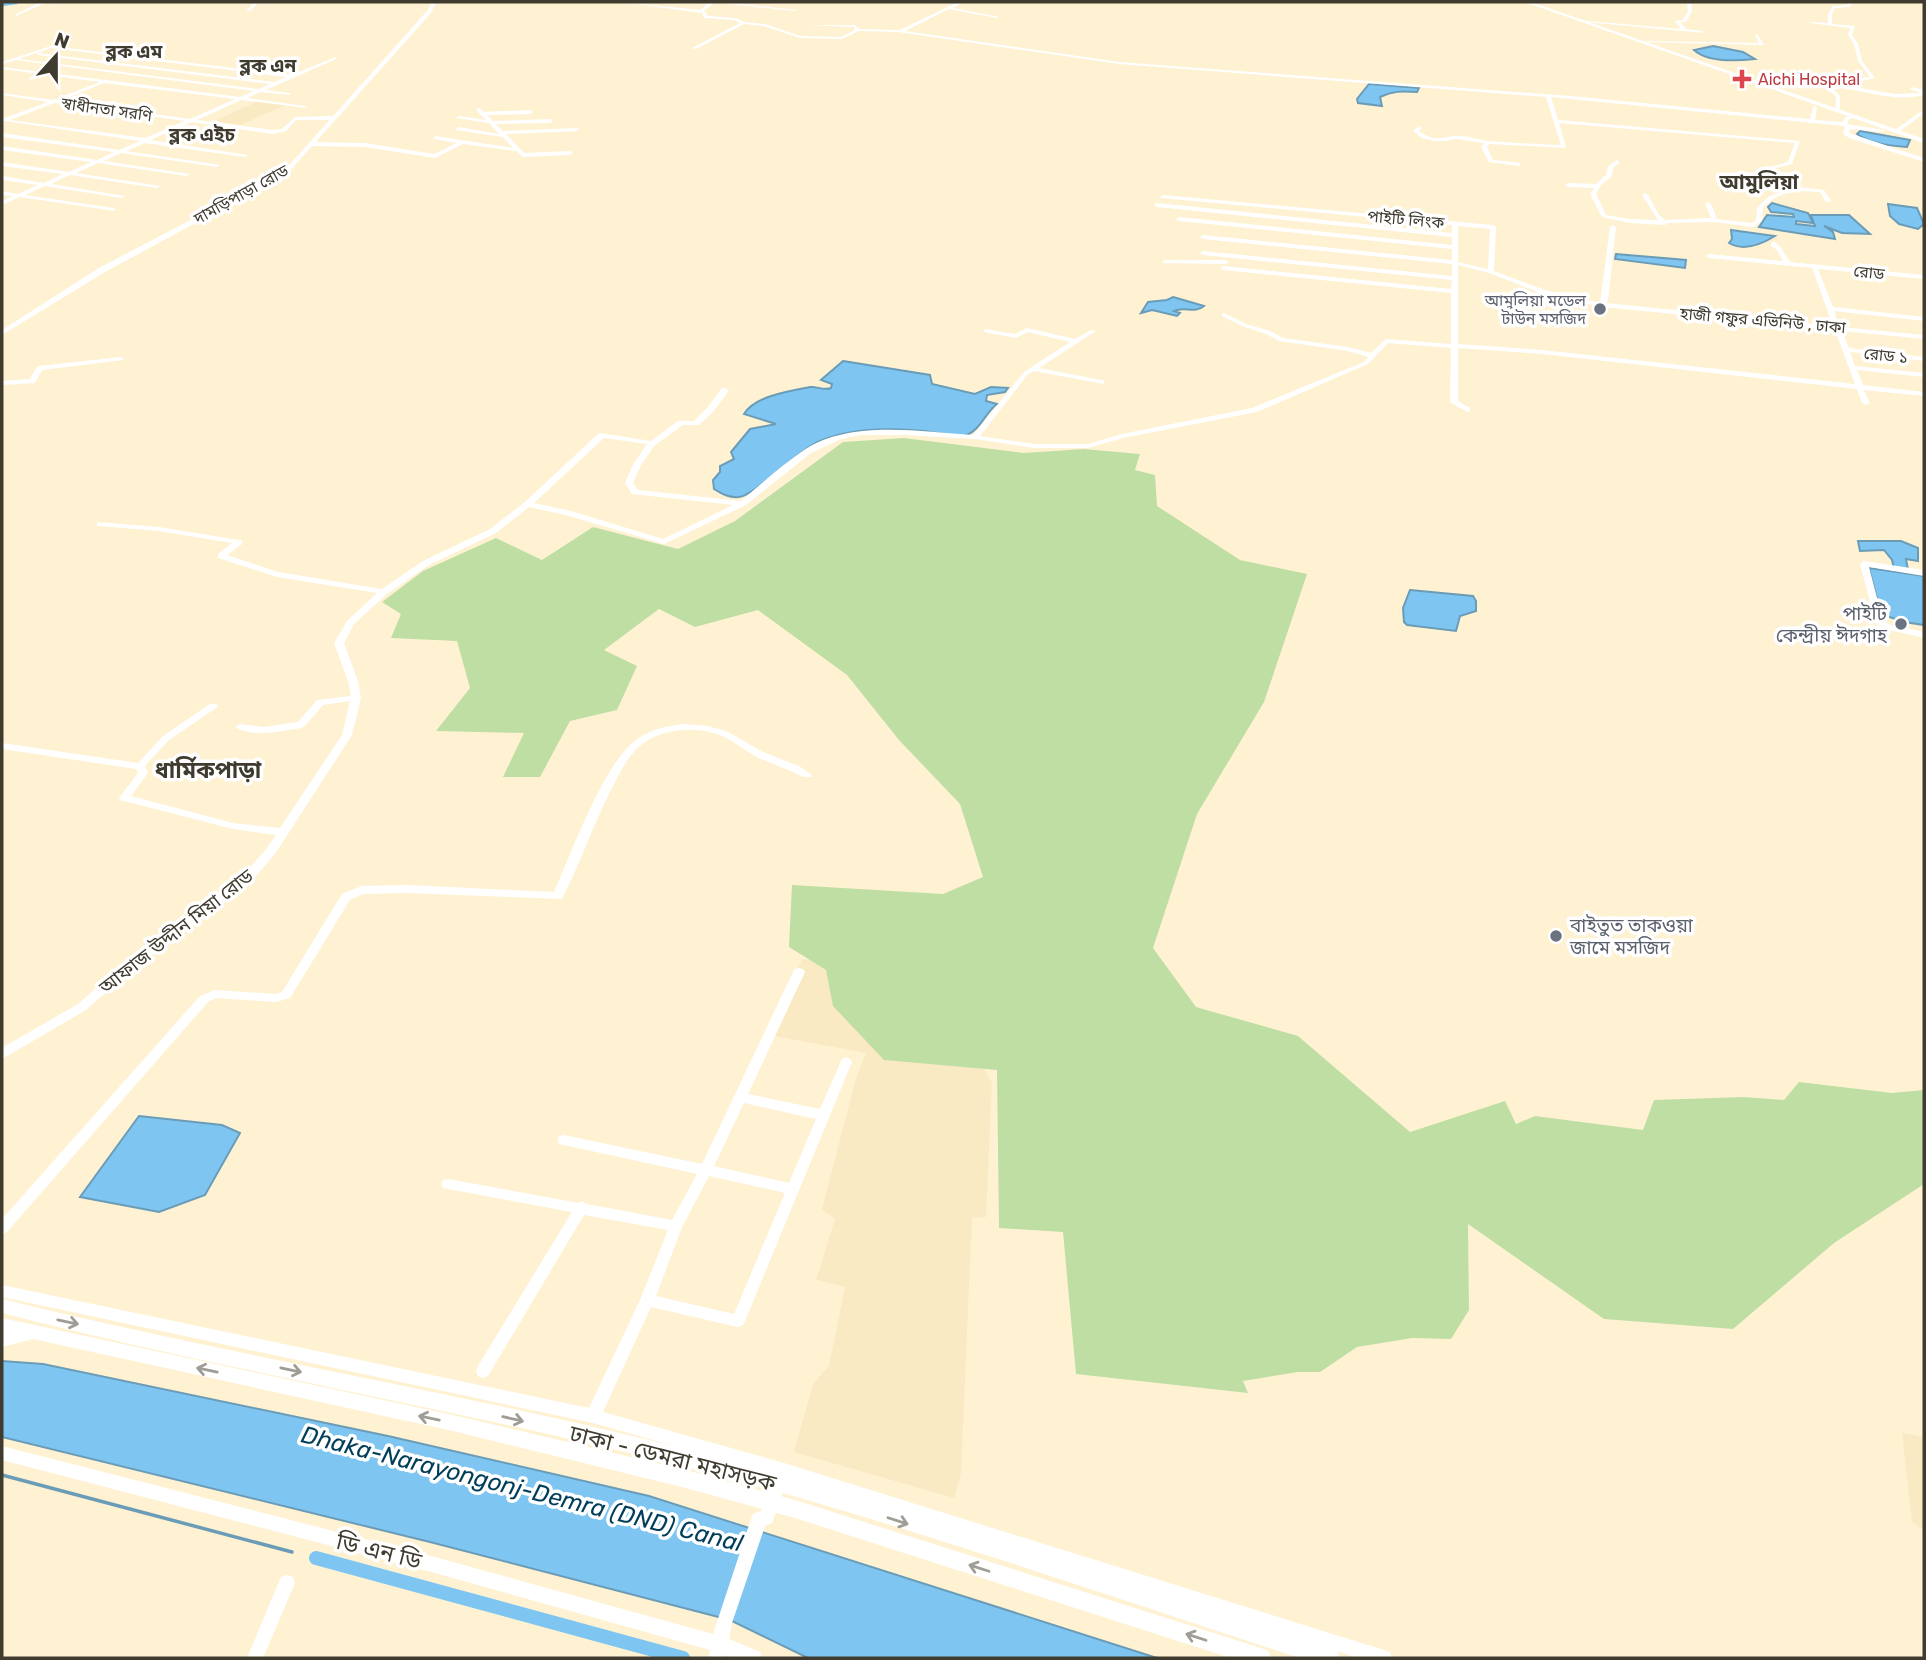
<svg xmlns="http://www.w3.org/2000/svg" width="1926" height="1660" font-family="Rubik,'Noto Sans Bengali',sans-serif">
  <rect width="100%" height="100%" fill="#fff2d3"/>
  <g fill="#faeac3">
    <path d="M258,101L285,105L241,125L214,121Z"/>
    <path d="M802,959L856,963L936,983L992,1083L986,1217L972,1218L961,1473L954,1498L794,1452L813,1384L829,1366L845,1287L816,1280L835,1219L822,1209L856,1078L866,1053L769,1035Z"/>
    <path d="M1902,1433L1924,1437V1530L1912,1522Z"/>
  </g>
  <path fill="#bfdea4" d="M904,438L1023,453L1084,449L1140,454L1135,470L1155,475L1157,506L1240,560L1307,574L1264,702L1197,814L1153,948L1196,1007L1298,1036L1410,1132L1505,1101L1516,1124L1535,1116L1643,1130L1654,1100L1744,1097L1784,1100L1799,1082L1892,1093L1924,1090V1184L1834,1243L1733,1329L1604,1319L1468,1224L1469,1310L1451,1339L1412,1338L1357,1347L1320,1372H1298L1243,1381L1248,1393L1076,1374L1063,1232L999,1228L997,1070L884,1060L833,1006L826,970L789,947L792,885L943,894L983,877L960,804L899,740L847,675L758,610L695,627L659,609L604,650L637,666L617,710L570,721L540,777H503L524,733L436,731L470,688L457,641L391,638L401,614L382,602L423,571L496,538L542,560L593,527L678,549L735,521L843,442Z"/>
  <g fill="#7ec6f1" stroke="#6b9cb7" stroke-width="2">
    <path d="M1713,46L1743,52L1755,59C1737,61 1708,63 1694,50Z"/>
    <path d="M1369,84L1419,88L1417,92C1401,91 1393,91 1380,97L1382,106L1358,103L1357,99Z"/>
    <path d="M1860,131L1910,140L1907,147C1891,146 1870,144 1857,134Z"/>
    <path d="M1772,203L1808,213L1813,223L1796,221V224L1815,226L1811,215H1849L1870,234L1842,233L1824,226L1833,232L1835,239L1759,227L1767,215L1794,217L1793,214L1771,212L1768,207Z"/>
    <path d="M1888,204L1917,208L1924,224L1918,229L1899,224L1890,216Z"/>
    <path d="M1731,230L1775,236C1762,244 1744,252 1729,243L1732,239Z"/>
    <path d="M1616,254L1686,260L1685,268L1615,259Z"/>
    <path d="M1173,297L1204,306C1195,314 1184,306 1174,311L1180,313L1177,316L1152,310L1141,313L1148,302L1167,300Z"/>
    <path d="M843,361L930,375L932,384L975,394L991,387L1008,388L1005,392L987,395L986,401L997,404C986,412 980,430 967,435C955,439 937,432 924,431C891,428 849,428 818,442C796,452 754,496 739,497C729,498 722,494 714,489L713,480L720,472V466L734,459L731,452L750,429L776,424L744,414C755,396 789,391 810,387C817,386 823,391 831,388L832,384L821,380Z"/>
    <path d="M1858,541H1901L1918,548V561L1906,559L1908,570L1894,568L1892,560L1884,550L1860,551Z"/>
    <path d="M1869,568L1924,576V625L1904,622L1881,614Z"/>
    <path d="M1410,590L1473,596L1476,601V611L1460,616L1456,631L1407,625L1404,622L1403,608Z"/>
    <path d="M139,1116L222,1125L240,1133L205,1195L159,1212L80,1197Z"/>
    <path d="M2,1361L43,1364L388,1436L649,1496L1157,1658H808L730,1620L430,1542L2,1437Z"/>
  </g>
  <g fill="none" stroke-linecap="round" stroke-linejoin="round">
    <path stroke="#6b9cb7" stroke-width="3.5" d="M2,1475L292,1552"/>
    <path stroke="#7ec6f1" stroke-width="4.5" d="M2,4L16,2"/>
    <path stroke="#7ec6f1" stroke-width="14" d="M316,1558L683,1658"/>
    <g fill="#fff" fill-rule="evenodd">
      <path d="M32,2H86L43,4L16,16V14L37,4Z"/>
      <path d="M255,2H259L250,11H246Z"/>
      <path d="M711,2H723L796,10L794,11Z"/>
      <path d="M958,2H963L953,8L999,17L997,18L949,9L905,31L1119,62L1570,96L1810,119L1813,107L1815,106L1817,107L1815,120L1843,122L1845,117L1858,115V117L1849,119L1847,124L1885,130L1882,132L1850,129L1849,133L1924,158V162L1849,138L1843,134L1845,127L1843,126L1551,97L1558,120L1800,141L1792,164L1776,168L1780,175L1797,178L1799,187L1824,190L1831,201L1826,202L1820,192C1796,190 1781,190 1763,208L1762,221L1753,227L1715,222L1668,223L1665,225L1630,223L1602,217L1590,194L1594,188L1568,187L1565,185L1568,183L1596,184L1606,175L1608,166L1617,160L1620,162L1613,168L1612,176L1601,185L1596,194L1606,215L1630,219L1658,220L1642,195L1645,193L1648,195L1659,215L1665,220L1711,218L1705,204L1708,202L1711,204L1717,219L1752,223L1756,220L1757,208L1768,197L1793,187L1792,180L1776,177L1770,167L1788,162L1795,143L1559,123L1566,148L1489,144L1487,147L1493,160L1521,163L1519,166L1489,162L1481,147L1484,143L1456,139L1446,141H1435L1422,138L1413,131L1419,126L1422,128L1419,131C1436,143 1439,137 1456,136C1466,135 1478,140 1489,141C1513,143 1537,144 1561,145L1546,97L1119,64L898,32L859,31L842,39L800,38L764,26L744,24L696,49L692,48L740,23L734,20L704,18L702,12L704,11L708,16L735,18L744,22L765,24L800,36L841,37L855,30L854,27L809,25H855L859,29L900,30Z"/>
      <path d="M1687,2H1691L1692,11L1686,22H1680L1686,29L1702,31L1704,33L1586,22L1588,21L1681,29L1675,21L1683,20L1688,11Z"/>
      <path d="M1849,2H1864L1852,3L1849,7L1835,8L1832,14V24L1855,26L1852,35L1858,44L1862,61L1875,78L1843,85L1895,94L1921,93L1910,89L1912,87L1924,90V95C1897,102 1869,92 1841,88L1834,90L1840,96V109L1835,110L1836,96L1829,91V89L1838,85V84L1841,81L1870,77L1858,61L1854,44L1848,35L1850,28L1810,23L1812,22L1828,23V14L1833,6L1847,5Z"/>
      <path d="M1757,34L1764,45L1645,42L1647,41L1759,43L1755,35Z"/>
      <path d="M51,46L291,75L336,57V59L266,90L289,93L291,95L260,92L247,98L305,106L307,108L241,100L197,120L273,130L282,129L295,117L332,116L335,118L332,120H296L286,131L273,134L192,122L150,140L248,155L245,157L145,143L126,151L220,165L217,167L121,153L104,161L190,174L187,176L98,163L76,173L160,186L157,188L70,175L51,184L125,196L122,198L45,186L25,195L113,208L115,209V211L20,197L2,205V201L13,196L2,195V191L18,194L38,185L2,180V176L44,183L63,174L2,166V162L69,172L91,162L2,150V146L97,160L114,152L2,137V133L119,150L140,141L6,121L2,122V119L48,102L2,95V93L53,100L100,82L2,69V67L240,97L254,91L15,60L2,64V62ZM51,48L286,77L274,82L38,53ZM36,53L38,55L270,84L259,89L19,59ZM104,83L235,99L190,119L60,101ZM54,103L185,121L145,138L10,120Z"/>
      <path d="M479,108L484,112L530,110L533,112L530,114L487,115L493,121L550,119L553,121L550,123L496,124L503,131L579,128L577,131L506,134L524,153L570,151L573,153L570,155L523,157L516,151L463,144L435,158L365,147L311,146L308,144L311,142L365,143L434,154L457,143L433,139L435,136L513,148L503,137L456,130L458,127L499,134L489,123L456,118L459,116L486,120L476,110Z"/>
      <path d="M1920,112L1924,113L1899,132H1895V130Z"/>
      <path d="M1163,195L1493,225L1496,227L1494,271L1545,290L1600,303L1610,227L1613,225L1616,227L1608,300L1606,303L1833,326L1812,268L1709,258L1706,256L1709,254L1783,261L1777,250L1771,246V243L1774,241L1781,248L1790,262L1924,275V279L1818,269L1833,307L1924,317V321L1834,311L1840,327L1924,335V339L1842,331L1849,348L1924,357V361L1850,352L1855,366L1924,373V377L1857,370L1863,385L1924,392V396L1864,390L1870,403L1866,405L1862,403L1857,389L1542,354L1458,348V401L1470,408V412H1467L1450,402L1451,348L1388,343L1368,364L1257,412L1123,438L1088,448H1034L975,439L904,435H861L841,439L811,453L746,505L664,544L566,515L529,507L496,533L429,565L387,594L354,624L344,643L358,681L361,698L352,735L275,854L249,884L128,973L86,1010L2,1059V1048L78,1004L120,967L241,878L267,848L276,835L233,829L120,800L119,798L138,773L136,769L2,749V743L138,763L163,736L210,704H216L218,706L216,708L169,740L145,766L148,773L131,796L233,823L280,828L342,735L350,701L323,705L304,727L301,728C281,731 253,738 235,727L240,724L264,727L298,722L317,700L351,696L348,681L334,643L347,621L377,593L277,577L218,558V554L232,543L159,531L100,526H97V522L159,527L239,540H242V544L227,555L278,572L382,589L423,561L490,529L525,502L599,433L651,441L678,421H694L707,408L722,388H725L729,390L728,392L713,412L699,425H683L655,445L641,465L633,483L638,490L741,501C761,484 782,465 804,450C851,419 920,432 973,435L1024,372L1070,342L1028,332L1016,338L984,332L983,331L986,329L1015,334L1027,328L1075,339L1091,330L1096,331L1039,368L1101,380H1104V384L1034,371L1028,374L980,436L1034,444H1088L1122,434L1252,408L1364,362L1368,357L1348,351L1279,341L1266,334L1242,326L1222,316V314L1224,313L1246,324L1270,331L1283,338L1348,347L1371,353L1386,339L1451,344V293L1223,270L1220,268L1223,266L1451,289L1452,280L1203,255L1200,253L1203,251L1452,276V264L1203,239L1200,237L1203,235L1452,260V249L1179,221L1176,219L1179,217L1452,245V237L1157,207L1154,205L1157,203L1452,233V225L1161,198L1160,197ZM1458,226L1490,229L1488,269L1458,262ZM1458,265L1489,273L1541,293L1602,307L1835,330L1855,384L1542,350L1458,344ZM604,438L647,444L633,465L625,483L632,494L733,505L663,539L571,511L534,503Z"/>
      <path d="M1165,260H1226L1229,262L1226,264L1163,263V261Z"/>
      <path d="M121,357L124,359L123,360L42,370L35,383L2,385V381L30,379L37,367L39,366Z"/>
      <path d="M1864,561L1924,570V576L1869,567L1883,621L1891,625L1924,632V638L1885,629L1876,624L1860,564Z"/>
      <path d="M685,724L707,726L726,731L763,752L799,766L812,775L811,777H803C789,769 774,765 759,758C744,751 733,739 717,734C692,726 660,729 640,746C628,756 620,772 613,786C594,822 581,862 562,899L407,893L363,894L350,900L290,998L276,1002L216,998L208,1002L7,1232L2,1234V1219L200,996L215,990L276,994L282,992L342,894L362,886L407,885L554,892C571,854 603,765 635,741C649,729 667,726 685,724Z"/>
      <path d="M799,968L803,969L805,972L748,1094L820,1109L842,1059L846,1057L850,1059L852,1062L745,1321L743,1325L738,1327L651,1307L603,1412L784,1463L1384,1650L1390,1652L1392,1658H1358L788,1479L772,1523L765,1526L732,1623L729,1639L760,1652L762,1658H734L725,1655L724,1658H708L710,1650L435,1573L2,1460V1446L435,1557L713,1634L751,1519L753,1514L761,1511L775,1475L593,1423L2,1297V1285L589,1408L640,1300L668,1230L584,1215L488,1376L483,1378L478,1376L476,1371L478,1366L572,1212L448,1189L443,1188L441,1184L443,1180L448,1179L579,1203L582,1201L587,1204L672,1220L697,1174L564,1145L559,1144L558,1140L559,1136L564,1135L702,1164L793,972L795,969ZM744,1103L816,1119L789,1183L714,1166ZM709,1176L785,1193L734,1314L656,1296L682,1227Z"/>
      <path d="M287,1575L293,1577L295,1583L263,1658H247L281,1577Z"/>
    </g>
    <g fill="#fff" fill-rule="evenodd">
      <path d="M432,2H436L431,13L288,173L105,272L2,335V330L99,268L284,171L427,11Z"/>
      <path d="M622,2L700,10L710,2H715L701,13Z"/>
      <path d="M1525,2H1531L1924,139V143Z"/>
      <path d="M2,1299C232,1356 467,1393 697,1452C910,1508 1120,1581 1330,1648L1337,1651L1340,1658H1300C1099,1593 899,1522 694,1469C465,1410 231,1372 2,1313Z"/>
      <path d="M2,1318L453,1415L686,1470L795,1500L1261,1648L1268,1651L1271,1658H1231L795,1518L686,1488L453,1431L33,1339L2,1347Z"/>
    </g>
  </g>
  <defs><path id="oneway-shaft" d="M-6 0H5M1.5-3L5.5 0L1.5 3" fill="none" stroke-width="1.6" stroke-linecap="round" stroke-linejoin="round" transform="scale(1.75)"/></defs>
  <g stroke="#a09d97">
    <use href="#oneway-shaft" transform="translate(68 1322) rotate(12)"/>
    <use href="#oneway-shaft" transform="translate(207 1370) rotate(-168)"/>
    <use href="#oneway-shaft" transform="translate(291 1370) rotate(12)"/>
    <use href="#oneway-shaft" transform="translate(429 1418) rotate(-168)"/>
    <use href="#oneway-shaft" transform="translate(513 1419) rotate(13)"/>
    <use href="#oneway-shaft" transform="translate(898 1521) rotate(18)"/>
    <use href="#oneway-shaft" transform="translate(979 1568) rotate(-162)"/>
    <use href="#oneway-shaft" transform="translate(1196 1637) rotate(-162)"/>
  </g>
  <path fill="#e0444e" stroke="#fff" stroke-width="2.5" d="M1738.5 68.5h7v7h7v7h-7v7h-7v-7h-7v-7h7z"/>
  <g fill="#6b7280" stroke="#fff" stroke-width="2.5">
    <circle cx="1600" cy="309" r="7"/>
    <circle cx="1901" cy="624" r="7"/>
    <circle cx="1556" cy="936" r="7"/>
  </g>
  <g text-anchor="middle" stroke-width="7" stroke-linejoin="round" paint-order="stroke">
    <g font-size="16" fill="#be3a42" stroke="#fff" text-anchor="start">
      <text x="1758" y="85">Aichi Hospital</text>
    </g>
    <g font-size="16" fill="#403b2f" stroke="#fff">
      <text transform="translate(107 109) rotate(8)" y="6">স্বাধীনতা সরণি</text>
      <text transform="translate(241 194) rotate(-29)" y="6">দামড়িপাড়া রোড</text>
      <text transform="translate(1406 219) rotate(5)" y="6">পাইটি লিংক</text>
      <text transform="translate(1869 272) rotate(6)" y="6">রোড</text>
      <text transform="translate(1763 320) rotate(5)" y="6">হাজী গফুর এভিনিউ , ঢাকা</text>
      <text transform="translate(1886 355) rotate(6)" y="6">রোড ১</text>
    </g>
    <g font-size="16" fill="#5b616d" stroke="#fff" text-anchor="end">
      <text x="1586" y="306">আমুলিয়া মডেল<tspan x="1586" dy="18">টাউন মসজিদ</tspan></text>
    </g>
    <g font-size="19" font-weight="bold" fill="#403b2f" stroke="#fff">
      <text x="134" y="58">ব্লক এম</text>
      <text x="268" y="72">ব্লক এন</text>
      <text x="202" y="141">ব্লক এইচ</text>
    </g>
    <g font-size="19" fill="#5b616d" stroke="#fff" text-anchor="end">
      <text x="1887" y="620">পাইটি<tspan x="1887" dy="22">কেন্দ্রীয় ঈদগাহ</tspan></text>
      <text x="1570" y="932" text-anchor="start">বাইতুত তাকওয়া<tspan x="1570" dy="22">জামে মসজিদ</tspan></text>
    </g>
    <g font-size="19" fill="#403b2f" stroke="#fff">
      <text transform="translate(176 931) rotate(-38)" y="7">আফাজ উদ্দীন মিয়া রোড</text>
    </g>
    <g font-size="21" font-weight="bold" fill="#403b2f" stroke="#fff">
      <text x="1759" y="189">আমুলিয়া</text>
    </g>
    <g font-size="23" font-weight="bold" fill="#403b2f" stroke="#fff">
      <text x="208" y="778">ধার্মিকপাড়া</text>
    </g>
    <g font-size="23" fill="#403b2f" stroke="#fff">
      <text transform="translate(673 1458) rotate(14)" y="8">ঢাকা - ডেমরা মহাসড়ক</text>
      <text transform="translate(379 1551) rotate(14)" y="8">ডি এন ডি</text>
    </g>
    <g font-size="24" font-style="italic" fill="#003e5a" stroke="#fff">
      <text transform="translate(522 1489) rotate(14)" y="8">Dhaka-Narayongonj-Demra (DND) Canal</text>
    </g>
  </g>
  <rect width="1926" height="1660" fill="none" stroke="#403b2f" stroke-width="7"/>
  <g transform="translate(56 56) rotate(21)" stroke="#ffffff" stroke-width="5" paint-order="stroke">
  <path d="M0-5L12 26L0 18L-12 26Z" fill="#403b2f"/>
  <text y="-10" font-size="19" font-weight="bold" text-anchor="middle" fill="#403b2f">N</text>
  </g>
</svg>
